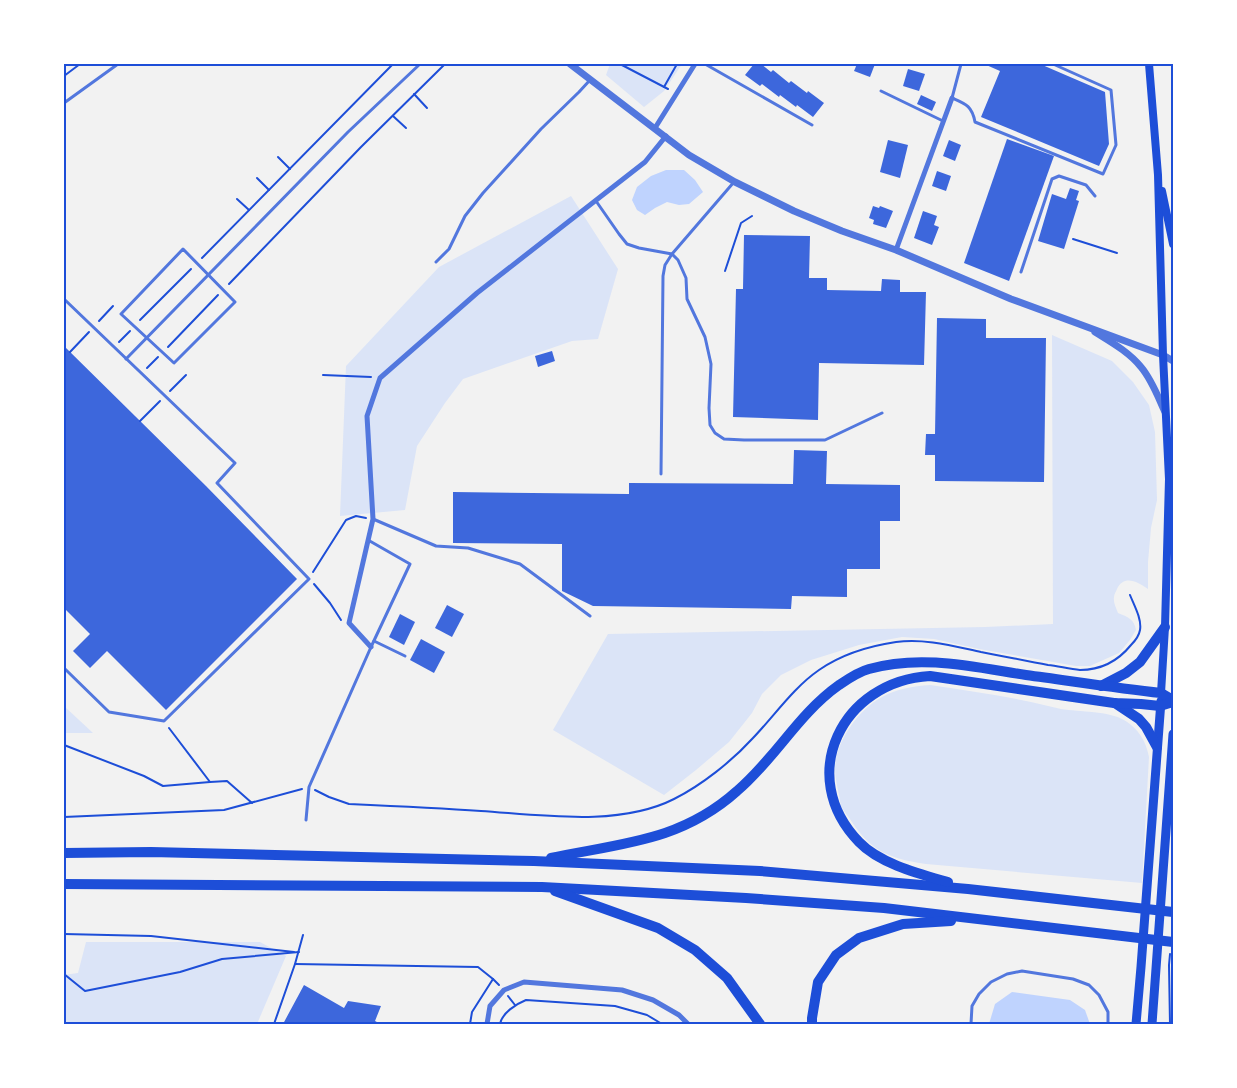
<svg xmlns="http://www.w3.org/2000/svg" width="1237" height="1088" font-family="Raleway,sans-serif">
  <rect width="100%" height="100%" fill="#f2f2f2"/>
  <g fill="#dbe4f7">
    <path d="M610,64H682L664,91L644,107L606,75Z"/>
    <path d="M571,196L618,269L598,339L572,341L463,379L445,403L417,446L405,510L340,516L346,366L439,267Z"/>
    <path d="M1052,335L1112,361L1133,382L1149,405L1155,432L1157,500L1151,528L1148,562V589C1138,582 1124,574 1117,589C1116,592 1114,594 1114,597C1113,602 1116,608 1118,613C1128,617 1134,619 1136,630L1130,640L1119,653L1090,666H1076L979,649L934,639L902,637L859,645L811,660L781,675L762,694L752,713L729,742L696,770L664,795L553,730L608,634L985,627L1053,624Z"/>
    <path d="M930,685C964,690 998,695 1031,702C1041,704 1051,707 1061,709C1080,712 1109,711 1124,720C1138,728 1146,741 1149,757L1142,883L926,864C913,862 901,860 889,855C873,849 861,836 852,822C849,817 844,812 841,806C840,803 840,799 839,795C837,786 835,777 835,768C836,741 858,710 882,697C896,689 913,686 930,685Z"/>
    <path d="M64,706L93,733H64Z"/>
    <path d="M86,942H260L286,956L257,1024H64V975L78,973Z"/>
  </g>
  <g fill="#bfd3fe">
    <path d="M666,170H684L695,180L703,192L689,204L679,205L667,202L655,208L645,215L637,210L632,200L637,187L651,176Z"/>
    <path d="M1012,992L1070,1000L1085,1010L1090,1024H989L995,1004Z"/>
  </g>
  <g fill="#3d67dc">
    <path d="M754,64H761L771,72L773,70L789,83L791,81L807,93L808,91L824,103L813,117L797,105L796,107L780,95L779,97L762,84L760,86L745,75Z"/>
    <path d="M857,64H875L870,77L854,71Z"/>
    <path d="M984,64H1040L1105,92L1109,144L1099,166L981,117L1000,71Z"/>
    <path d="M908,69L925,74L919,91L903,86Z"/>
    <path d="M921,95L936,102L932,111L917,104Z"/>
    <path d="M1007,139L1054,156L1009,281L964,263Z"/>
    <path d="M888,140L908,145L900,178L880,172Z"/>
    <path d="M949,140L961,145L955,161L943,156Z"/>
    <path d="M937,171L951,176L946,191L932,186Z"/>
    <path d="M1070,188L1079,191L1076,200L1079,201L1064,249L1038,241L1052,194L1066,199Z"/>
    <path d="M873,206L879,208L880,206L893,211L886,228L873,224L874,220L869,218Z"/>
    <path d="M923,211L937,216L934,225L939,227L932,245L914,238Z"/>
    <path d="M744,235L810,236L809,278H827V290L881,291L882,279L900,280V292H926L924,365L819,363L818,420L733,417L736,289H743Z"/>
    <path d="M937,318L986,319V338H1046L1044,482L935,481V455H925L926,434H935Z"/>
    <path d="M64,346L206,486L297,579L166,710L107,651L90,668L73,651L90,634L66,610L64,613Z"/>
    <path d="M552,351L555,361L538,367L535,356Z"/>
    <path d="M794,450L827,451L826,484L900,485V521H880V569H847V597L792,596L791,609L593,606L562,591V544L453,543V492L629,494V483L793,484Z"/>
    <path d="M447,605L464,614L452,637L435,628Z"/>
    <path d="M400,614L415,622L404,645L389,637Z"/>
    <path d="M421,639L445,652L434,673L410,660Z"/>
    <path d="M304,985L344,1008L348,1001L381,1006L375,1021L381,1024H283Z"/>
  </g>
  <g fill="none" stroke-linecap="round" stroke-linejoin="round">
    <g stroke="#1d4ed8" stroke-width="2">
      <path d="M620,64L668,89"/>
      <path d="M64,76L80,64"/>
      <path d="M664,87L677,64"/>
      <path d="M414,94L427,108"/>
      <path d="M393,116L406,128"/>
      <path d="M278,157L290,169"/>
      <path d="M257,178L269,190"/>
      <path d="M237,199L249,210"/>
      <path d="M1073,239L1117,253"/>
      <path d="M202,258L393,64"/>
      <path d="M725,271L741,223L752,216"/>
      <path d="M229,284L361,147L445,64"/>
      <path d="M140,320L191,269"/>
      <path d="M99,321L113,306"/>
      <path d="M119,342L130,331"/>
      <path d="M168,347L218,295"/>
      <path d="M70,352L89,332"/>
      <path d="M147,368L158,357"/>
      <path d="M323,375L371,377"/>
      <path d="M170,391L186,375"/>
      <path d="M140,421L160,401"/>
      <path d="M313,572L346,520L356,516L366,518"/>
      <path d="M314,584L330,603L341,620"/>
      <path d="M169,728L210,782L227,781L252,803"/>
      <path d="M64,745L144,776L163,786L210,782"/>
      <path d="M315,790L329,797L349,804C393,806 437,808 481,811C541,815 619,827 674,799C702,785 732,761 753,738C775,715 793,688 819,670C842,654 869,646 896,642C924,638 953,646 981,652C1003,656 1026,661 1048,665C1058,666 1069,669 1080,670C1100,670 1118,661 1131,645C1135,641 1139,636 1140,630C1142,619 1134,605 1130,595"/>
      <path d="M64,817L224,810L302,789"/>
      <path d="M64,934L151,936L294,952"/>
      <path d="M295,964L478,967L493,979L499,985"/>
      <path d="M64,974L85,991L180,972L222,959L299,952"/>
      <path d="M508,996L515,1005"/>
      <path d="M274,1024L295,964L303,935"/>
      <path d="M470,1024L472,1012L493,979"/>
      <path d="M500,1024C502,1013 516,1004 526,1000L615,1006L647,1015L662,1024"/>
      <path d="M1170,1024L1169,965L1170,954"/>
    </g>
    <g stroke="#5277de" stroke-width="3">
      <path d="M705,64L812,125"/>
      <path d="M961,64L952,98C966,104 972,106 975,122L1103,174L1116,145L1111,90L1053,64"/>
      <path d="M881,91L943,121"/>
      <path d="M64,103L118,64"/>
      <path d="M596,201L619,234L627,244L639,248L672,254L678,260L686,278L687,299L705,337L711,364L709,408L710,425L715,433L724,439L744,440H825L882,413"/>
      <path d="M183,249L235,302L174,363L121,314Z"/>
      <path d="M436,262L449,249L465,216L483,193L541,129L579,92L590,80"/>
      <path d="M1021,272L1052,179L1059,176L1086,185L1095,196"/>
      <path d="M64,299L235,463L217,483L309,579L164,721L109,712L64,668"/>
      <path d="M126,359L348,132L420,64"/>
      <path d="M661,474L663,276L665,265L672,254L734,182"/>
      <path d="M373,519L436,546L468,548L520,564L590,616"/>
      <path d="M374,641L405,656"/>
      <path d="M306,820L309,787L371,647L410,564L368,540"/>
      <path d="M971,1024L972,1006L979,994L991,982L1007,974L1022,971L1073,979L1089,985L1099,995L1108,1012V1024"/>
    </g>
    <g stroke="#5277de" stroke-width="5">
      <path d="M655,128L695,64"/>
      <path d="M896,250L952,98"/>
      <path d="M371,647L349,623L373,519L367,416L380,378L477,293L645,162L666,136"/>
      <path d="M487,1024L490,1006L504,990L524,982L622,990L653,1000L679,1015L688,1024"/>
    </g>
    <g stroke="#5277de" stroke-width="7">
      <path d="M570,64L689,155L735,182L794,211L842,231L896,250L1011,299L1163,355L1173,361"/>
      <path d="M1095,332C1111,342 1129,352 1141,367C1152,380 1158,397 1165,412"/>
    </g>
    <g stroke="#1d4ed8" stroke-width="8">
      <path d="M1149,64L1158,175L1163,355L1169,479L1165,627L1161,693"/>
      <path d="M1162,191L1173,244"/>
    </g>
    <g stroke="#1d4ed8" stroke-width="9">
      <path d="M1136,1024L1141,967L1161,701"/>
      <path d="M1152,1024L1173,734"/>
    </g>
    <g stroke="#1d4ed8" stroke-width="10">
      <path d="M1101,686L1126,673L1140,662L1165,627"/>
      <path d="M1115,703L1139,719L1146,727L1157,747"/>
      <path d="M64,853L151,852L534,861L760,871L968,889L1173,912"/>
      <path d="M551,858C588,850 630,845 665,833C691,824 717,809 737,791C775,759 798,714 839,685C848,679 858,672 869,669C921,654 974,667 1026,675C1071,681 1116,688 1161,693L1173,700"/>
      <path d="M948,882C920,874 880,864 859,842C795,776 842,681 930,676L1114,703L1141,704L1160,706L1173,702"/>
      <path d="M64,884L542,887L746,898L884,908L1173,942"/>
      <path d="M555,891L658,928L695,950L727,978L760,1024"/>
      <path d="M812,1024V1018L818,982L836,955L859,938L903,924L951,921"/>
    </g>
  </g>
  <rect width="1237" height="1088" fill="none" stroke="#ffffff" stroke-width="130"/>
  <rect x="65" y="65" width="1107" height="958" fill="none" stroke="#1d4ed8" stroke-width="2"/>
</svg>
